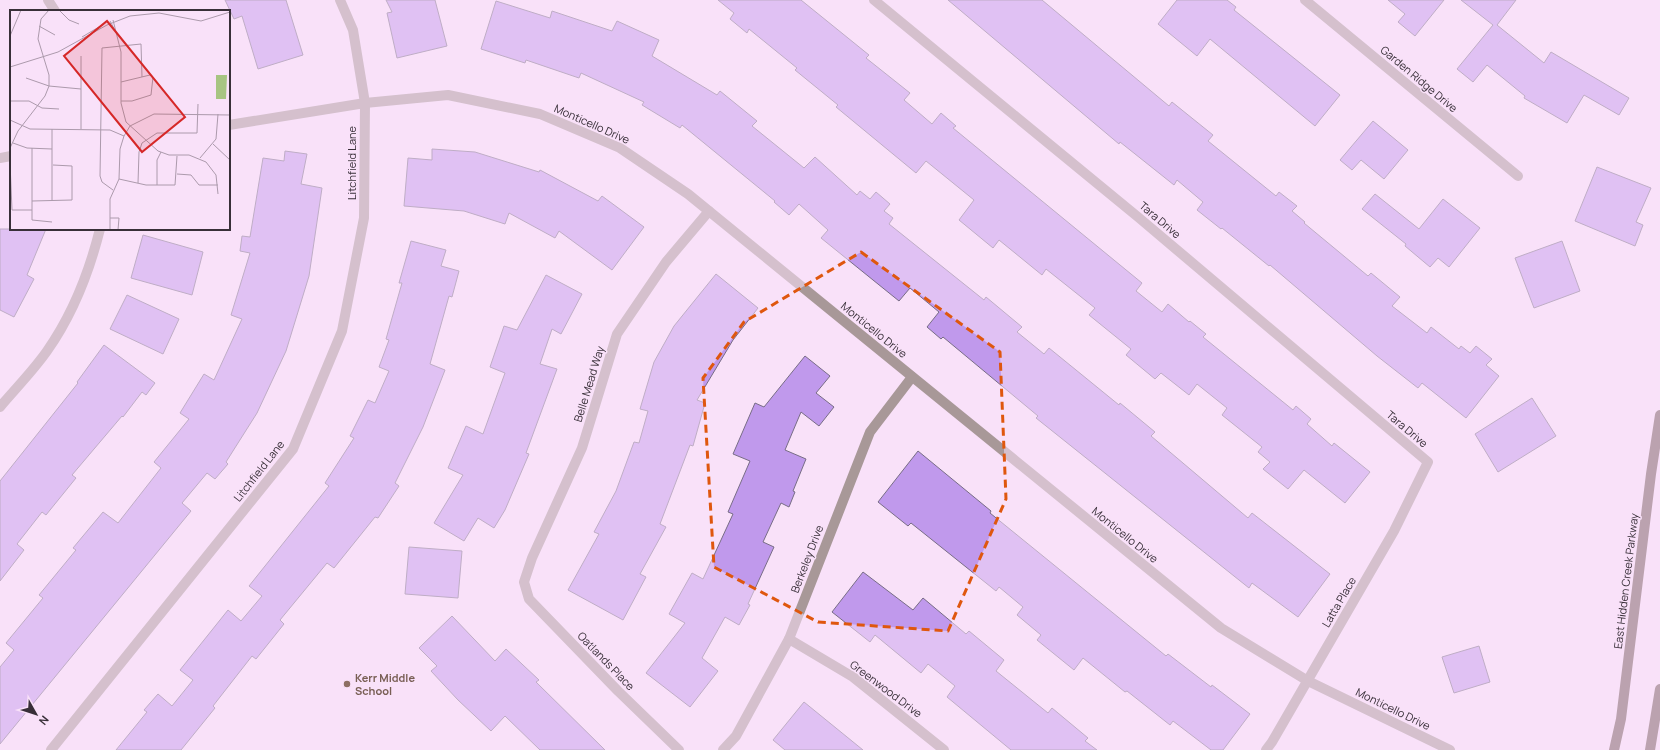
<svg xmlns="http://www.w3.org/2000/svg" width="1660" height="750" font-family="Manrope,sans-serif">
  <rect width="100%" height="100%" fill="#f9e1f9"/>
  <g fill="#c099ec" stroke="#786d86">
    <path d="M225,0H286L303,55L258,69L242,16L234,19Z"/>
    <path d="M386,0H435L447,46L397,58L387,13L392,12Z"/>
    <path d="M718,0H801L869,55L866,58L910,93L904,100L932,124L941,113L956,126L953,128L1142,283L1136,291L1162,312L1168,304L1189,322L1190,321L1206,334L1203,337L1293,410L1296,406L1311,419L1307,424L1332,446L1334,443L1370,472L1345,503L1304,470L1288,489L1263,469L1270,462L1258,452L1262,447L1222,415L1227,408L1197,384L1189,395L1161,373L1155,379L1126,355L1131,349L1089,315L1095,308L1046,269L1042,275L999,240L993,248L959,220L974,200L926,161L916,173L836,107L838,105L795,70L797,68L749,29L747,33L730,19L734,13Z"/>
    <path d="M948,0H1042L1169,106L1172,102L1213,135L1208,141L1276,196L1279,192L1297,206L1292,211L1305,222L1304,223L1368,276L1371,273L1400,297L1392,306L1427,333L1431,327L1459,349L1461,346L1470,353L1476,346L1492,359L1486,365L1499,376L1466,418L1422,383L1418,388L1377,356L1270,265L1269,266L1222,228L1221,229L1197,210L1203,202L1177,180L1174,185L1120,142L1119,144Z"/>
    <path d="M1177,0H1227L1236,7L1234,10L1340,95L1315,126L1210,39L1197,56L1158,24Z"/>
    <path d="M1388,0H1444L1415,36L1398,22L1405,14Z"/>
    <path d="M1461,0H1516L1497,25L1544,63L1551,52L1629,98L1619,115L1584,95L1567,123L1524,98L1525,96L1487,65L1473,82L1457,69L1493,25Z"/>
    <path d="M496,1L550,18L552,11L612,31L617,21L659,40L652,56L717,95L720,91L757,121L752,126L804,168L815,157L857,195L860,191L870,199L876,192L890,204L884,211L893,218L889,224L984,300L986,297L1022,327L1017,332L1044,354L1049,348L1119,405L1120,403L1155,432L1151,436L1248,518L1252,513L1330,574L1298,617L1252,583L1249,588L1036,418L1038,416L943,337L941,339L927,327L939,312L910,288L899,301L821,238L828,230L799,204L789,215L774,202L775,201L682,125L680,128L642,105L644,102L581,73L579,78L526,60L525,63L481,49Z"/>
    <path d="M1373,121L1408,150L1384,179L1361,160L1352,170L1340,160Z"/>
    <path d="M432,149L475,152L539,172L540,170L598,201L602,196L644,227L612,270L559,231L555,238L509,213L505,224L464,211L404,206L408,158L432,160Z"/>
    <path d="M285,151L307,154L301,184L322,188L309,276L286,351L257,413L226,462L228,464L215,479L207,473L182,503L191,511L0,744V667L14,650L6,643L43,598L39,595L76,550L73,548L103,512L118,523L161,468L154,462L189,419L180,413L204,374L214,380L242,319L231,315L250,253L240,251L242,236L250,237L263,158L284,161Z"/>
    <path d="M1597,167L1651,188L1636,222L1643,225L1635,246L1575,221Z"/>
    <path d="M1375,194L1419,229L1443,199L1480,228L1449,267L1438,258L1430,267L1405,246L1406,244L1362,209Z"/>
    <path d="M0,229H46L27,275L34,279L14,317L0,310Z"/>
    <path d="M143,235L203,252L192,295L131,278Z"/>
    <path d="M411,241L446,250L441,266L459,271L452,297L449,296L430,364L445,370L423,427L395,483L399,486L378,518L375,517L334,568L327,563L280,620L284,624L256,659L252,656L213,706L215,708L181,750H116L147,712L144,710L158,694L172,706L193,680L180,670L228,610L241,621L262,596L249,586L329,486L325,483L354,438L350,436L368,400L375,403L389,371L379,367L389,340L386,339L402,283H399Z"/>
    <path d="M1562,241L1580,291L1534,308L1515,258Z"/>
    <path d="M716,274L758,308L733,340L697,400L705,403L693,446L690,445L660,524L666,527L640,574L646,577L623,620L568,590L599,534L594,532L616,491L634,442L639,443L648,411L640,409L654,362L674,326Z"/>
    <path d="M546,275L582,294L561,334L552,329L540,364L557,369L526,453L529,454L505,510L494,528L478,518L464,541L434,523L463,475L448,468L466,426L483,434L505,373L490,367L504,326L517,330Z"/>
    <path d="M127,295L179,319L163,354L110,329Z"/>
    <path d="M104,345L155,383L146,395L142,392L123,417L122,416L72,475L76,478L46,515L42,512L17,544L24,550L0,581V481L78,383L77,382Z"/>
    <path d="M805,356L830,376L816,393L834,407L819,426L801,412L785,450L806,459L793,491L795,492L789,507L781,503L763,542L774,547L748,604L750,605L739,625L725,617L702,658L718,671L690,707L646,673L685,623L669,614L692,573L703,579L733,514L728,512L750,461L733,454L755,403L764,407Z"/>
    <path d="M1532,398L1556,436L1498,472L1475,434Z"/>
    <path d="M918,451L991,511L990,513L1166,656L1168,654L1211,687L1212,685L1250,714L1223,750H1211L1173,721L1170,725L1127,691L1125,692L1083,658L1074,670L1037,640L1041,635L1017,615L1023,607L999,587L996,591L911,523L908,526L878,502Z"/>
    <path d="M409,547L462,551L458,598L405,594Z"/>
    <path d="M863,572L913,610L923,598L966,634L969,631L1004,660L996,671L1048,713L1052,708L1088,738L1085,741L1097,750H1011L947,697L955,686L928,664L921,673L875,635L870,642L832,612Z"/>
    <path d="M452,616L495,661L506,649L539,680L536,682L605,750H540L505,716L491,731L458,700L431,671L437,666L419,648Z"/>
    <path d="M1479,646L1490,682L1454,693L1442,657Z"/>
    <path d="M804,702L863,750H785L773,740Z"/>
  </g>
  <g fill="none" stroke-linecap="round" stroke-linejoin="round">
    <g stroke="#a89898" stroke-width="10">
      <path d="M48,0L55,11"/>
      <path d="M874,0L1138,217L1428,462L1394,531L1272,742L1266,750"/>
      <path d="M1305,0L1518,176"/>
      <path d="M229,125L365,103L448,95L540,114L620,148L688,194L1221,628L1308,681L1450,750"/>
      <path d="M0,158L11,156"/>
      <path d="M0,407C15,389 33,371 47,351C73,314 89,273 100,229"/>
      <path d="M789,639L853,677L944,750"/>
      <path d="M51,750L293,449L342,331L364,218L365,103L353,30L340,0"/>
      <path d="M679,750L618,691L529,599L524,582L532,558L582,448L617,334L666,262L709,211"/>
      <path d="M723,750L736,736L789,639L870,432L912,377"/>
    </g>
    <g stroke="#705655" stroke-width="10">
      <path d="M1614,750L1621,719L1651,474L1660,415"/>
      <path d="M1650,750L1660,689"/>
    </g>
  </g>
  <path d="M0 0H1660V750H0ZM861,252L1000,352L1006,499L948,631L818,622L714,567L703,378L744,322Z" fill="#f9e1f9" fill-opacity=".55" fill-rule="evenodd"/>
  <path fill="none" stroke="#df570e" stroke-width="3" stroke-dasharray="8 5" stroke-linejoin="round" d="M861,252L1000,352L1006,499L948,631L818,622L714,567L703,378L744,322Z"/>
  <circle fill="#8d6e63" stroke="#f9e1f9" stroke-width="1.5" cx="347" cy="684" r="4"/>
  <g text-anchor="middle" stroke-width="3" stroke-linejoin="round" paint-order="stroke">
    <g font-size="11" fill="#382f38" stroke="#f9e1f9">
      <text transform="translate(1419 79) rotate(40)" y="4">Garden Ridge Drive</text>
      <text transform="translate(592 124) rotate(24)" y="4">Monticello Drive</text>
      <text transform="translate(352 163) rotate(-90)" y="4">Litchfield Lane</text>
      <text transform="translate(1160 220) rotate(40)" y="4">Tara Drive</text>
      <text transform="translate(874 330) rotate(39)" y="4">Monticello Drive</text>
      <text transform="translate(589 384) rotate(-73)" y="4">Belle Mead Way</text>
      <text transform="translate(1407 429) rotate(40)" y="4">Tara Drive</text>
      <text transform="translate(259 471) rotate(-52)" y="4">Litchfield Lane</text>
      <text transform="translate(1125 535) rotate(39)" y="4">Monticello Drive</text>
      <text transform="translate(807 559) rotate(-69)" y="4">Berkeley Drive</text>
      <text transform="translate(1626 581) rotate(-83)" y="4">East Hidden Creek Parkway</text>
      <text transform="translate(1339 602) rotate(-60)" y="4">Latta Place</text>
      <text transform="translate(606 661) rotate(46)" y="4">Oatlands Place</text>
      <text transform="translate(886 689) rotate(37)" y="4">Greenwood Drive</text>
      <text transform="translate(1393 709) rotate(26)" y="4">Monticello Drive</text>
    </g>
    <g font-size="11" font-weight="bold" fill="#785e54" stroke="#f9e1f9" text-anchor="start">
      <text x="355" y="682">Kerr Middle<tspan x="355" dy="13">School</tspan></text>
    </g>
  </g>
  <g transform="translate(10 10)">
    <rect width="220" height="220" fill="#f9e1f9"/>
    <path d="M206,65H217L216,89H206Z" fill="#a7c482"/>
    <path fill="none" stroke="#ac9aac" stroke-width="1" d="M49,0L59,10L69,14M103,10L111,42V93L116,112L148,141L159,145H179L196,152L206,165L208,184M100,11L106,22M29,16L45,25M0,26L11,0M72,27L94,14M0,57L48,42L97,15L120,6L149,3L191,11L220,2M16,68L39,76L71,79M0,91H19L32,98L49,99M111,91H122L141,85L143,67L140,65L111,72M0,110L20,119L100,120L114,126M42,119V191M71,119V46M3,133L17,138L42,139M203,134L220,150M0,138L8,121L35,86L39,76V65L28,29L31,9L39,0M22,138V210L42,212M190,148L206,129L208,104M0,153L2,200M167,164L181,165L189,175H208M109,169L136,175H165L167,146M128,173L129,142L132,133L147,123H187L188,94M147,175V150L151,142M103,180L92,172L90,166L92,38L131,34L132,67M22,191L62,190V156L43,155M2,200H22M100,208H109L108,220M100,220V189L109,169L110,139L114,126L120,116L144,104L220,105"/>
    <path fill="#d62828" fill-opacity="0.15" stroke="#d62828" stroke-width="2" d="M97,11L175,107L132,142L54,46Z"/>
    <rect width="220" height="220" fill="none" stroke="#382f38" stroke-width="2"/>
  </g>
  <g transform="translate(36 714) rotate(129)" stroke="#f9e1f9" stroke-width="3" paint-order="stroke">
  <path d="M0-3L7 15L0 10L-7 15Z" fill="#382f38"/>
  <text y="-6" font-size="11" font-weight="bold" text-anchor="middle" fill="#382f38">N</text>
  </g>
</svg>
